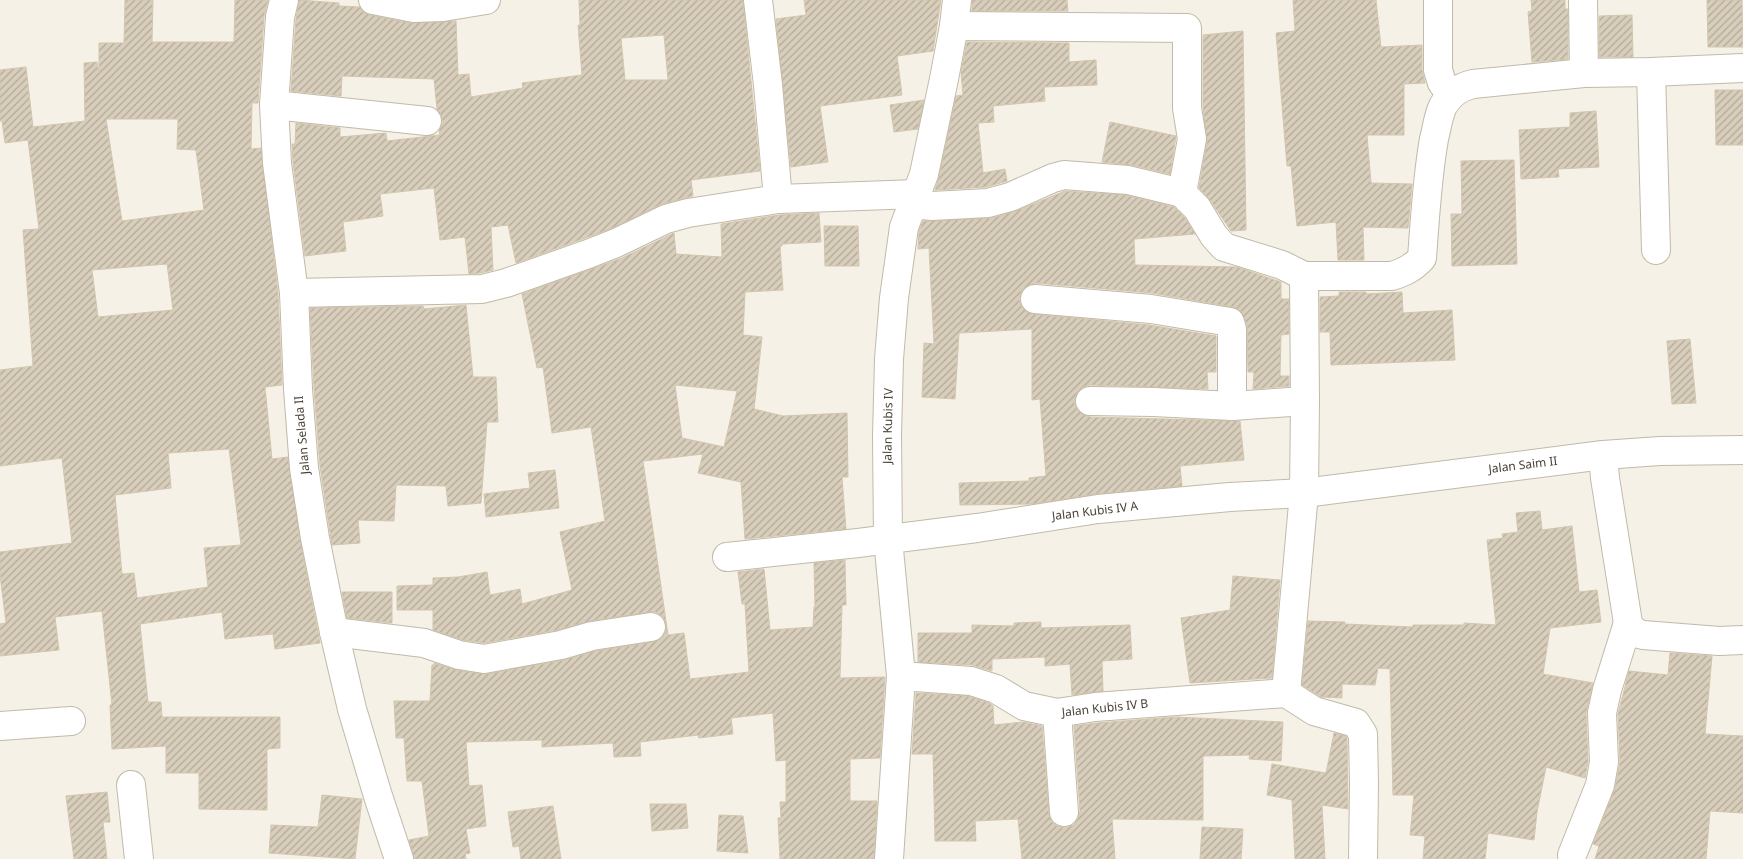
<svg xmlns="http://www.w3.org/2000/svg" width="1743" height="859" font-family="'Noto Sans',sans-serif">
  <defs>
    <pattern id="building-hatch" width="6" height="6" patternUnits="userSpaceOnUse" patternTransform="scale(1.25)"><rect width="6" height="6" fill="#d8cebb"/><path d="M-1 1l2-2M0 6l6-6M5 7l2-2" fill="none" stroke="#b1a999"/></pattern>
  </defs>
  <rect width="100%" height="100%" fill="#f5f1e7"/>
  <g fill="url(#building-hatch)" stroke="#d3c6ae" fill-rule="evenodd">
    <path d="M125,0H153L152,42H234L235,0H268L264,16L258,103H252L251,149L261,148L278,294L282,385L265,387L272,459L288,457L300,540L320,643L275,649L273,634L225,639L222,612L140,624L148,702H161L162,717H280V748L267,749V810L199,809V773H166V746L112,749L110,705H112L102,611L55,617L59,650L0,656V624L6,623L0,575V552L72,543L62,458L0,466V370L33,366L23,230L39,229L28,140L5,143L2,121H0V70L26,67L33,127L85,121L84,63L97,62L99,73V43H124ZM106,119H178L177,149L196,150L204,210L122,221ZM167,264L173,310L98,317L92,270ZM229,449L241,545L204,548L208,587L137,598L134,573L122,574L115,495L171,488L168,453Z"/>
    <path d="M299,0L339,3V6L360,7L363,12L370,15L411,23L456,21L458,75L469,74L471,97L523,88L522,83L582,75L578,25H580L579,0H743L760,171L691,180L693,196L662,204L610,229L516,263L508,225L491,227L493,270L480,273L469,274L465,237L440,240L434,188L380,194L383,216L343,222L346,251L305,256L293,162L292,144H295L296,123L340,128V137L386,133L387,141L440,135L439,130L443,122L441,115L437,109L434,79L342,76L341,96L291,91L296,19ZM664,35L668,80H625L621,38Z"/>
    <path d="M804,0H941L933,51L897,56L902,95L820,106L828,162L791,167L776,19L806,15Z"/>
    <path d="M972,0H1067L1068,11H972Z"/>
    <path d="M1293,0H1376L1381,47L1422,45V70L1425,83L1404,84V135H1367L1371,183L1412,184L1408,228L1363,227L1364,260H1338L1336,222L1297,226L1291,166H1287L1276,33L1295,31Z"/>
    <path d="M1531,0H1565V9H1568V59L1532,62L1528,12L1532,11Z"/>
    <path d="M1707,0H1742L1743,47H1708Z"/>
    <path d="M1632,15L1633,57H1599V16Z"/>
    <path d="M1243,31L1246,230L1231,231L1210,200L1199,188L1207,142L1203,107V35Z"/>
    <path d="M967,42L1069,43V62L1096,60L1097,85L1044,87L1045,101L993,106L994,122L978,123L983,173L1005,169L1007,181L986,187L935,190L939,177L956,96L963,95L961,72Z"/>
    <path d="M1715,90H1743V145H1716Z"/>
    <path d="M924,100L918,129L894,132L890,105Z"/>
    <path d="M1596,111L1599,167L1558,169L1559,177L1521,179L1519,130L1570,127V113Z"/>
    <path d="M1110,122L1176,136L1170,174L1132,165L1102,162Z"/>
    <path d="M1514,160L1517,264L1452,266L1451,214H1462L1461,161Z"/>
    <path d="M1065,191L1126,195L1174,207L1185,218L1195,234L1134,239L1135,265L1237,267L1281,282V299H1289V334L1281,335L1280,376H1289V386L1253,389L1254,372H1248L1247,325L1241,311L1233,307L1152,293L1036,283L1029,285L1022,290L1019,298L1021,306L1026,311L1033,314L1149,325L1216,336V372H1207L1208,389L1090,385L1083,387L1077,393L1074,401L1076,408L1082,414L1090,417L1240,421L1244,460L1180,466L1182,486L1096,494L1032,504L960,505L959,483L1029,481V478L1046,476L1040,399L1032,400V329L959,333L955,399L922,397L924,343L934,344L929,248L918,249L919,231L923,221L992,218L1016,211Z"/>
    <path d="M819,213L821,242L782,244V246H780L783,290L745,292L743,335L762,337L754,409L783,416L847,413L848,477H842L846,529L745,539L741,482L698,473L703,454L643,461L668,635L684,633L690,679L749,672L745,604H742L738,572L764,569L770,630L813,627L814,607H815L814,563L845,560L846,605H842L840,678L885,677L880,758L850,759V801H877L874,859H780L778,818H781L780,802H786V760L776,761L773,713L731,718L733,734L699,738L698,735L640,742L641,756L614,757L613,743L542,747V740L466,742L469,786L482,785L486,826L466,829L470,853L465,854L466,859H414L409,840L429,836L422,781H407L404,738H396L394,701H430L432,665H434V663L456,670L487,674L564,660L595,651L653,642L661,639L666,632V624L663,617L656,612H649L590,621L557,630L484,643L463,640L433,630V610H397V586L433,585V578L458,577L487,572L490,595L520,589L522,604L572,590L560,532L605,521L591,427L552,433L543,367L537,368L522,294L622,258L674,233L676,254L722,257L721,224L779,215ZM675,385L737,391L724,447L682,438Z"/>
    <path d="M824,226H858L859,266H825Z"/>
    <path d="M1339,292H1366V294L1402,292L1403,313L1452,310L1455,360L1331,365L1330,332H1320V297L1339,296Z"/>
    <path d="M466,305L473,377H496L498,422H487L481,503L448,506L446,486L396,485L394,521L358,520L360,543L332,545L320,466L314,388L310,308L423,306L424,309Z"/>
    <path d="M1690,339L1696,403L1672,404L1667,341Z"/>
    <path d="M555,470L559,508L486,517L484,494L530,488L528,473Z"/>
    <path d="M1540,511L1542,530L1572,526L1579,592L1597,590L1601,622L1550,628L1543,674L1593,683L1586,713L1588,761L1585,778L1546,767L1537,812L1534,840L1488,833L1485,859H1423L1425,836L1410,835L1414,795H1393L1390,669L1378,668L1375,685L1342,684V698L1321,697L1302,685L1308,621L1345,622V624L1413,627V625H1464V623L1496,625L1487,540L1503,538L1502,534L1518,532L1516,513Z"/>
    <path d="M1233,576L1280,580L1272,678L1190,683L1181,618L1230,610Z"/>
    <path d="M342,592H392V623L347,618Z"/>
    <path d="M1041,622V628L1130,625L1132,659L1102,661L1103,691L1072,695L1070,664L1045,666V657L992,659V671L972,665L918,662V633H972V625L1014,626V623Z"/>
    <path d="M1670,653L1712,656L1705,734L1743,736V813L1710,811L1706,859H1595L1599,846L1593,844L1615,788L1620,762L1618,714L1629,671L1668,675Z"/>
    <path d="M916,693L968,696L989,703L993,706L994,725L1023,722L1042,726L1049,814L1051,821L1057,826L1065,828L1073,825L1078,819L1080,811L1074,726L1097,723L1175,717L1283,722L1281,761L1249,759L1250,755L1203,756V820L1112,819L1115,859H1022L1018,819L975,821L976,841H935L933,754H912Z"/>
    <path d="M1334,733L1346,736L1347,739L1348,809L1322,805L1325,859H1295L1292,800L1267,795L1272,764L1326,773Z"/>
    <path d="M107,792L110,822H103L107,859H74L66,796Z"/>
    <path d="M322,795L362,799L355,859L269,853L271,825L318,827Z"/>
    <path d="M650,804H686L688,828L652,831Z"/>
    <path d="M553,806L561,859H521L519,846L513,847L508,812Z"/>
    <path d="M719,815L743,816L748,853L717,851Z"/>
    <path d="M1202,827L1243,829L1241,859H1200Z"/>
  </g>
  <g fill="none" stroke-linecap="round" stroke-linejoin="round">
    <defs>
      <g id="minor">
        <path d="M284,0L280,17L274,105L277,163L294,293L298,389L304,468L315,538L334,632L352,709L378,796L399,859"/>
        <path d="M373,0L414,8L443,7L486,0"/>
        <path d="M758,0L768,85L778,199"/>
        <path d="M1438,0V70L1442,83L1451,94"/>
        <path d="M1583,0L1584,73"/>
        <path d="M954,26L1187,28V108L1192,139L1182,193L1197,208L1214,236L1224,247L1282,265L1304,276"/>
        <path d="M1651,72L1656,250"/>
        <path d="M274,105L427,121"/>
        <path d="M912,204L932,206L988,203L1010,197L1053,178L1064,175L1128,180L1182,193"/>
        <path d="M294,293L482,289L506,283L588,254L616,243L666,219L688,213L778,199L917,194"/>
        <path d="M1035,299L1151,309L1230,322L1232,329V406"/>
        <path d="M1090,401L1154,402L1232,406L1305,401"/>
        <path d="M1603,455L1605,478L1628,623C1632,630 1635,633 1643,635L1719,641L1743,640"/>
        <path d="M727,557L858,543L977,528L1098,509L1230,497L1304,493L1603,455L1660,451L1743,450"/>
        <path d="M334,632L424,643L459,655L484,659L561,645L592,636L651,627"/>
        <path d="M901,676L971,681L996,689L1024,706L1057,713L1095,707L1286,693"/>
        <path d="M1286,693L1304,493L1305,401L1304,276H1392C1404,272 1413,268 1422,258C1425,219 1427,178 1434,139C1437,128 1438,116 1443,106C1450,93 1460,87 1473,84L1584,73L1651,72L1743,68"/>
        <path d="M1286,693L1314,711L1356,723L1363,734L1364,784L1363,859"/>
        <path d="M1057,713L1064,812"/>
        <path d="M0,726L71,721"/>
        <path d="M131,785L139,859"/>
        <path d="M1572,855L1600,785L1604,762L1602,713L1607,690L1628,623"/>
        <path d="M889,859L901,676L888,539L887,436L889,359L894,298L904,227L924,174L944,79L954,26L957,0"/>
      </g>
    </defs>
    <use href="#minor" stroke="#c1baa8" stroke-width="30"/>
    <use href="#minor" stroke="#fff" stroke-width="28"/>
  </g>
  <g text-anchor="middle" stroke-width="4.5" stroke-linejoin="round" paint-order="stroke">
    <g font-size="12" fill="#494235" stroke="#fff">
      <text transform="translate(888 426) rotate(-89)" y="4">Jalan Kubis IV</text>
      <text transform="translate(302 435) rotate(-95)" y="4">Jalan Selada II</text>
      <text transform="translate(1523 465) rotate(-7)" y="4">Jalan Saim II</text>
      <text transform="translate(1095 511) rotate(-7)" y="4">Jalan Kubis IV A</text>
      <text transform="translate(1105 708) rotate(-6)" y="4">Jalan Kubis IV B</text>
    </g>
  </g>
</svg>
